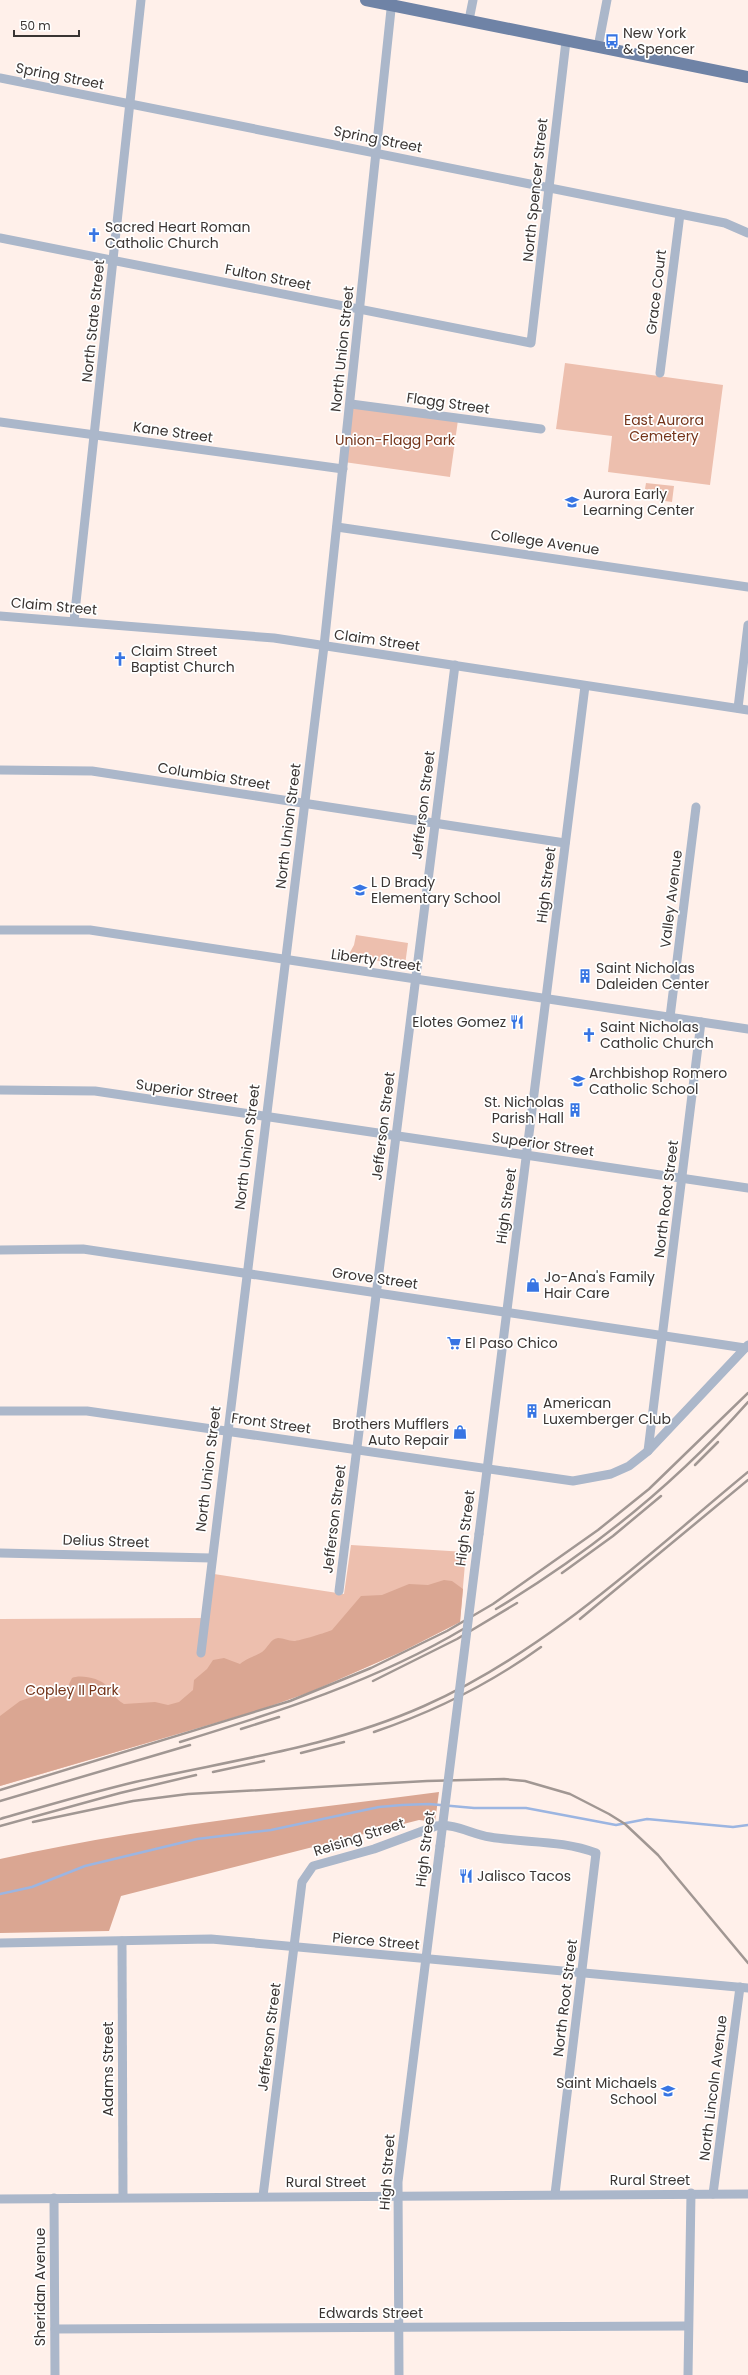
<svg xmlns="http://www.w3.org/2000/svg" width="748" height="2375" font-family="Poppins,sans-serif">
  <rect width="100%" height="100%" fill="#fff0ea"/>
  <g fill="#edbfae">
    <path d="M565,363L723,385L710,485L608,472L612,436L556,429Z"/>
    <path d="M352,406L458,420L450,477L344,462Z"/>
    <path d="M646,483L674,486L672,502L658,500L645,489Z"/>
    <path d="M356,935L408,943L405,965L348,956L354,945Z"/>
    <path d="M351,1545L466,1552L460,1622L401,1652L310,1692L259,1710L0,1786V1619L208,1618L214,1574L344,1594Z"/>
  </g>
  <g fill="#daa692">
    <path d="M444,1580L452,1581L463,1589L460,1622L401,1652L310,1692L259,1710L0,1786V1716L20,1701L35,1696L50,1699L64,1694L72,1678C80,1674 100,1678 107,1686C113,1693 115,1699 124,1704L155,1702L168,1705L179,1702L193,1690L194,1680L207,1669L213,1660L224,1658L240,1664C248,1657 254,1657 262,1652C268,1648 270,1639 278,1638C284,1638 288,1641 294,1641C299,1641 328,1632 332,1630L361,1596L382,1595L409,1584L428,1585Z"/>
    <path d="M439,1792L435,1822L419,1820L121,1896L109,1931L0,1933V1859C144,1827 292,1811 439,1792Z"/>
  </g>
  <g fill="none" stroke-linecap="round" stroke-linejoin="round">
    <path stroke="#9cb5e1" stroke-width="2.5" d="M0,1894L32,1887L85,1866L197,1839L271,1830L379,1807L402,1805L429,1804L474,1808H526L616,1825L647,1819L733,1827L748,1825"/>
    <g stroke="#abb7ca" stroke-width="9">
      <path d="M469,20L473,0"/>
      <path d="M598,47L607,0"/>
      <path d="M0,78L725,223L748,233"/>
      <path d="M0,238L531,343L566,41"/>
      <path d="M660,373L680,214"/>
      <path d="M351,404L541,429"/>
      <path d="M0,422L343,469"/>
      <path d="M337,527L748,587"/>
      <path d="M0,616L274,638L748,710"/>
      <path d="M74,621L141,0"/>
      <path d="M738,708L748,625"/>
      <path d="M0,770L92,771L565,843"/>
      <path d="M0,930H90L748,1029"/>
      <path d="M670,1017L696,807"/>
      <path d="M0,1090L95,1091L748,1188"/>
      <path d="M0,1250L83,1249L745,1348"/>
      <path d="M0,1411H87L573,1481L611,1474L629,1466L648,1451L748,1345"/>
      <path d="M648,1451L701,1022"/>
      <path d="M479,1534L585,686"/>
      <path d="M0,1553L211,1558"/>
      <path d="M339,1591L455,665"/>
      <path d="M201,1653L324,646L392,0"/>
      <path d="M122,1941L123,2197"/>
      <path d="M0,1943L211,1939L748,1988"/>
      <path d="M713,2194L740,1987"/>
      <path d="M263,2196L302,1882L313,1866L374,1849L436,1826C455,1823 471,1834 490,1837C525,1843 563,1840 596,1853L555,2194"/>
      <path d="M54,2198L55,2375"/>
      <path d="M0,2199L748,2194"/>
      <path d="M55,2329L688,2326"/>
      <path d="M399,2375L398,2182L440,1846"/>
      <path d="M688,2375L691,2193"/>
    </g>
    <path stroke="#6f83a6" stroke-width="12" d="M366,0L748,77"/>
    <g stroke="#a19793" stroke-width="2.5">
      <path d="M695,1465L718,1442"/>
      <path d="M562,1573L613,1536L661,1496"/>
      <path d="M496,1609C589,1553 676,1483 748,1402"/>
      <path d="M580,1619L748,1480"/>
      <path d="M373,1681L457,1639L517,1603"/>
      <path d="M241,1729L279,1717"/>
      <path d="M374,1732C433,1712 491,1683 541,1647"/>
      <path d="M180,1742C278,1712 376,1681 465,1628"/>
      <path d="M301,1753L344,1742"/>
      <path d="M213,1772L264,1761"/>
      <path d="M0,1790L290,1701L371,1668L447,1631L493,1604L598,1530L649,1489L748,1393"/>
      <path d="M0,1801L190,1745"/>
      <path d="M0,1819C45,1806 89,1793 135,1782C232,1760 332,1747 424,1706C547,1651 645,1557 748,1472"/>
      <path d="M33,1822L133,1801L188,1794L427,1781L504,1779L525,1781L570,1794L609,1814L625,1824L658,1855L748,1963"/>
      <path d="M0,1826L120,1793L196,1775"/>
    </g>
    <path stroke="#abb7ca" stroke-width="9" d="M440,1846L479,1534"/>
  </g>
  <defs>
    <symbol id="bus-bare" viewBox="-9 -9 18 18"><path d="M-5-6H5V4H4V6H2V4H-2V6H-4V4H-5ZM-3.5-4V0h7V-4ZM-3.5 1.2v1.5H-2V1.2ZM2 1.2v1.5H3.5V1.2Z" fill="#3875e3" stroke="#fff" stroke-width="2.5" paint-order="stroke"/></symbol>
    <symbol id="church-bare" viewBox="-9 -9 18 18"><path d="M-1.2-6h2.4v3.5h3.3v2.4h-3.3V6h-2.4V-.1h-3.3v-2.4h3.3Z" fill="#3875e3" stroke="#fff" stroke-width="2.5" paint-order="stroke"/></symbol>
    <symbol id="school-bare" viewBox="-9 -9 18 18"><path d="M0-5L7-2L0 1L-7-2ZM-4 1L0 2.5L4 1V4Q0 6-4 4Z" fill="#3875e3" stroke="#fff" stroke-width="2.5" paint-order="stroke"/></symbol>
    <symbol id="building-bare" viewBox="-9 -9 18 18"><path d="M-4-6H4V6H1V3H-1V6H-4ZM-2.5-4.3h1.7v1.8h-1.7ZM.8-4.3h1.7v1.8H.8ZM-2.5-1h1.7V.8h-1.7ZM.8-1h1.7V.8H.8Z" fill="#3875e3" stroke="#fff" stroke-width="2.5" paint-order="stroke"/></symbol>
    <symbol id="restaurant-bare" viewBox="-9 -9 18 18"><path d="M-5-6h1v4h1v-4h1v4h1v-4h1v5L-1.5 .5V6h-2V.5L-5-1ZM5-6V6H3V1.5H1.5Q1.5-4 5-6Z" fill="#3875e3" stroke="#fff" stroke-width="2.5" paint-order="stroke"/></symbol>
    <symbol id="shop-bare" viewBox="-9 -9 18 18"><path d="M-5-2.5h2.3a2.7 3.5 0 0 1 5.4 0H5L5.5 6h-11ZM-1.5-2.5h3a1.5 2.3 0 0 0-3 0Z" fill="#3875e3" stroke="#fff" stroke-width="2.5" paint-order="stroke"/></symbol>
    <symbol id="supermarket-bare" viewBox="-9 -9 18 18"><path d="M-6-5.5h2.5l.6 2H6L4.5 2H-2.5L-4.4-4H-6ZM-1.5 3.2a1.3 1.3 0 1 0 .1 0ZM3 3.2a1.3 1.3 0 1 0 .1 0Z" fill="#3875e3" stroke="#fff" stroke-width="2.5" paint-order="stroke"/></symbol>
  </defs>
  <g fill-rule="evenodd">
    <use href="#bus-bare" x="602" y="31" width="20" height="20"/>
    <use href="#church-bare" x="84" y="225" width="20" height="20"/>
    <use href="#school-bare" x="562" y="492" width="20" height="20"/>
    <use href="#church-bare" x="110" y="649" width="20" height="20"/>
    <use href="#school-bare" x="350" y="880" width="20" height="20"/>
    <use href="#building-bare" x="575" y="966" width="20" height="20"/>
    <use href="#restaurant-bare" x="507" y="1012" width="20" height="20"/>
    <use href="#church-bare" x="579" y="1025" width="20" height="20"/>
    <use href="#school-bare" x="568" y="1071" width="20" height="20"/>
    <use href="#building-bare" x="565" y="1100" width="20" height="20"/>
    <use href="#shop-bare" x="523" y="1275" width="20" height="20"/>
    <use href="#supermarket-bare" x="444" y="1333" width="20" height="20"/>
    <use href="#building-bare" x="522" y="1401" width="20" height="20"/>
    <use href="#shop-bare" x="450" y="1422" width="20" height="20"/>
    <use href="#restaurant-bare" x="456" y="1866" width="20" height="20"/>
    <use href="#school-bare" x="658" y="2081" width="20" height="20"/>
  </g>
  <g text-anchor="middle" stroke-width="3.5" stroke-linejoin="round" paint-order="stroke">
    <g font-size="14" fill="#3a3533" stroke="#fff" text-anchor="start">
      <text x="623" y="38">New York<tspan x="623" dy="16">&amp; Spencer</tspan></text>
      <text x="105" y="232">Sacred Heart Roman<tspan x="105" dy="16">Catholic Church</tspan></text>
      <text x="583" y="499">Aurora Early<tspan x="583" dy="16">Learning Center</tspan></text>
      <text x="131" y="656">Claim Street<tspan x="131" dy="16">Baptist Church</tspan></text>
      <text x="371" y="887">L D Brady<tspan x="371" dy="16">Elementary School</tspan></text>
      <text x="596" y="973">Saint Nicholas<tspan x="596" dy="16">Daleiden Center</tspan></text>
      <text x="506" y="1027" text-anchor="end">Elotes Gomez</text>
      <text x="600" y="1032">Saint Nicholas<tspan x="600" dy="16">Catholic Church</tspan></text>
      <text x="589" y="1078">Archbishop Romero<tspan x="589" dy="16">Catholic School</tspan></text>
      <text x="564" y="1107" text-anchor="end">St. Nicholas<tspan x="564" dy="16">Parish Hall</tspan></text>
      <text x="544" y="1282">Jo-Ana's Family<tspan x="544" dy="16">Hair Care</tspan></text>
      <text x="465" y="1348">El Paso Chico</text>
      <text x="543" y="1408">American<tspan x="543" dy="16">Luxemberger Club</tspan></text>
      <text x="449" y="1429" text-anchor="end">Brothers Mufflers<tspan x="449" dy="16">Auto Repair</tspan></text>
      <text x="477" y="1881">Jalisco Tacos</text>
      <text x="657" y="2088" text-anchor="end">Saint Michaels<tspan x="657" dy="16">School</tspan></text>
    </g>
    <g font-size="14" fill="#3a3533" stroke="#fff">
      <text transform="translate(60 76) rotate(11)" y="5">Spring Street</text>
      <text transform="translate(378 139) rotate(11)" y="5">Spring Street</text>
      <text transform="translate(535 190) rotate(-84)" y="5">North Spencer Street</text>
      <text transform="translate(268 277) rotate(11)" y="5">Fulton Street</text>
      <text transform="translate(656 292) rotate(-83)" y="5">Grace Court</text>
      <text transform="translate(93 321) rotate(-84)" y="5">North State Street</text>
      <text transform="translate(342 349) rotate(-84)" y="5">North Union Street</text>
      <text transform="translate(448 403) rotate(8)" y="5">Flagg Street</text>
      <text transform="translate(173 432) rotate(8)" y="5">Kane Street</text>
      <text transform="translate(545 542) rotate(8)" y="5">College Avenue</text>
      <text transform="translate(54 606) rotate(5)" y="5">Claim Street</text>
      <text transform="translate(377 640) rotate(8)" y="5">Claim Street</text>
      <text transform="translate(214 776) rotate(9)" y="5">Columbia Street</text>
      <text transform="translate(423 805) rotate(-83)" y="5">Jefferson Street</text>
      <text transform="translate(288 826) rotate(-83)" y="5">North Union Street</text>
      <text transform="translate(546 885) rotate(-83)" y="5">High Street</text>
      <text transform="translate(671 899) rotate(-83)" y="5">Valley Avenue</text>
      <text transform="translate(376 960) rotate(8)" y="5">Liberty Street</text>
      <text transform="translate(187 1091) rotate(8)" y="5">Superior Street</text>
      <text transform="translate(383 1126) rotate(-83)" y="5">Jefferson Street</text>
      <text transform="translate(543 1144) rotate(8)" y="5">Superior Street</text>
      <text transform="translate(247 1147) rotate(-83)" y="5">North Union Street</text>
      <text transform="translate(666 1199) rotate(-83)" y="5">North Root Street</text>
      <text transform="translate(506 1206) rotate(-82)" y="5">High Street</text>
      <text transform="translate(375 1278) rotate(8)" y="5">Grove Street</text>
      <text transform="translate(271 1423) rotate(8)" y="5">Front Street</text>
      <text transform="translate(208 1469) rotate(-83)" y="5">North Union Street</text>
      <text transform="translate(334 1519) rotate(-83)" y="5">Jefferson Street</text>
      <text transform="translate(465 1528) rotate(-83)" y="5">High Street</text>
      <text transform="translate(106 1541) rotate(2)" y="5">Delius Street</text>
      <text transform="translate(359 1837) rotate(-18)" y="5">Reising Street</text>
      <text transform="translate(425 1849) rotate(-83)" y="5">High Street</text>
      <text transform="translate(376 1941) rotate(5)" y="5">Pierce Street</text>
      <text transform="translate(565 1998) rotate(-83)" y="5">North Root Street</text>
      <text transform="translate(269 2037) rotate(-83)" y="5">Jefferson Street</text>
      <text transform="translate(108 2069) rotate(-90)" y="5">Adams Street</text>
      <text transform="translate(713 2088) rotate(-83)" y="5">North Lincoln Avenue</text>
      <text transform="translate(387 2172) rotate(-86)" y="5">High Street</text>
      <text x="650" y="2185">Rural Street</text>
      <text x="326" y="2187">Rural Street</text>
      <text transform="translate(40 2287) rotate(-90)" y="5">Sheridan Avenue</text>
      <text x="371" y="2318">Edwards Street</text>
    </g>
    <g font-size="14" fill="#74341a" stroke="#fff">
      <text x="664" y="425">East Aurora<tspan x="664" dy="16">Cemetery</tspan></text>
      <text x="395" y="445">Union-Flagg Park</text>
      <text x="72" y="1695">Copley II Park</text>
    </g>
  </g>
  <path d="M14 30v6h65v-6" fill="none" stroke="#3a3533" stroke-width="2"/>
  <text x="20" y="30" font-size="12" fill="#3a3533" stroke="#ffffff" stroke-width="3" paint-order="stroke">50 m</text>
</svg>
